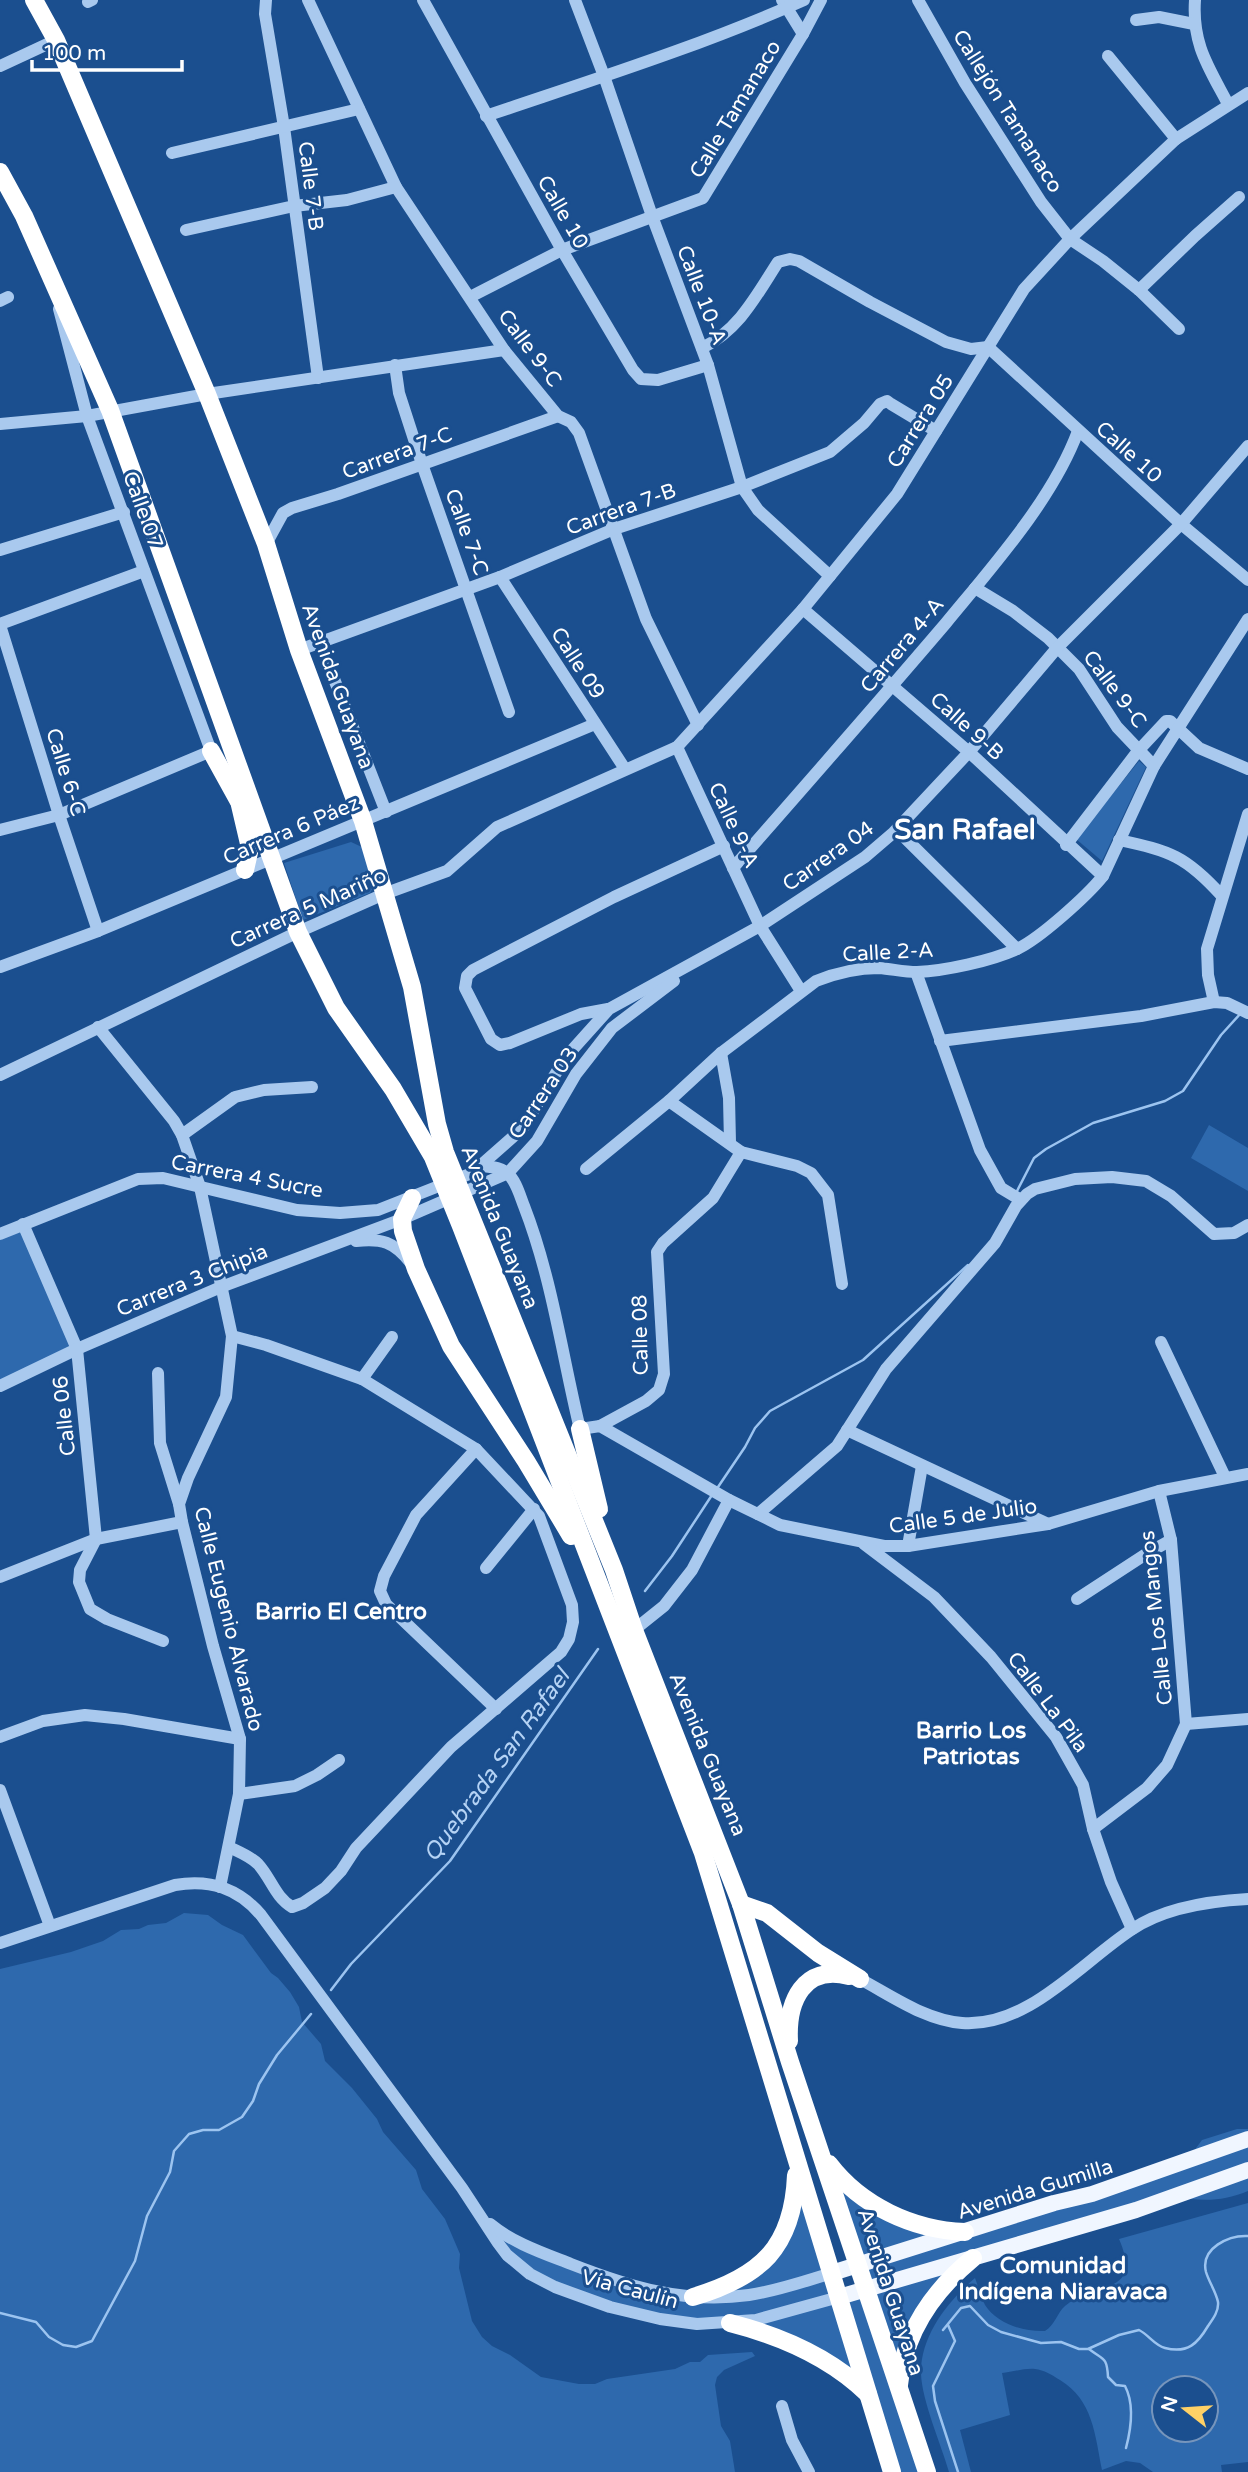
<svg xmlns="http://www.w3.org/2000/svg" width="1248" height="2472" font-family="'Varela Round',sans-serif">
  <rect width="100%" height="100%" fill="#1b4f8f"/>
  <g fill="#2e69ad" fill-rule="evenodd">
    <path d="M1139,761L1146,767L1102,861L1076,839Z"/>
    <path d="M351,842L364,848L375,884L370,893L303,920L284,863Z"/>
    <path d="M1209,1125L1248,1148V1191L1191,1158Z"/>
    <path d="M22,1229L72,1347L0,1382V1239Z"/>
    <path d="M184,1913L208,1915L222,1925L243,1935L271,1973L278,1978L290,1992L299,2007L302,2022L321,2044L325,2061L352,2088L377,2119L383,2132L416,2170L422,2189L445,2219L460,2254L459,2268L472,2321L482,2337L492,2346L510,2355L541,2377L579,2384H595L607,2379L675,2369L690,2362H700L708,2355L752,2352L755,2356L724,2370L717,2377L715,2385L721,2426L730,2441L735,2472H0V1969L71,1952L103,1941L121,1930L139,1929L148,1925L166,1923Z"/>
    <path d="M1237,2129H1248V2191C1222,2202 1202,2201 1175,2197L973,2258L955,2273L902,2363L927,2472H892L870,2396L775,2336L623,2312L518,2265L499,2231L529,2249L693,2297L774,2250L797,2161L839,2297L865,2290L820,2151L850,2187L946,2231L1185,2163L1202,2140Z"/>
    <path d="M1248,2203V2462L1221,2465L1222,2472H1153L1140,2463L1126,2461L1102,2470C1095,2435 1093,2400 1060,2380C1052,2375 1044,2370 1035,2369C1025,2368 1012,2372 1002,2373L1010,2415L960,2430L971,2472H949C941,2444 922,2401 921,2374C920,2336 948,2301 975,2278C978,2286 981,2297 985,2305C997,2324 1024,2332 1045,2331C1055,2325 1057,2313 1065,2306C1095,2280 1144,2297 1119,2239ZM1206,2388V2430H1164V2388Z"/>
  </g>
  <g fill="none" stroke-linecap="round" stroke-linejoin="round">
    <g stroke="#9cc4f0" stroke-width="2.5">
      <path d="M1016,1193L1034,1158L1046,1149L1093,1123L1165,1101L1183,1091L1221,1035L1241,1013"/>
      <path d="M716,1490L745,1447L755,1428L770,1411L863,1360L968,1265"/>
      <path d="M645,1591L672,1556L712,1495"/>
      <path d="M331,1990L351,1964L450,1861L598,1649"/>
      <path d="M0,2313L36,2322L49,2337L63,2345L76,2347L92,2341L135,2261L147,2216L170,2172L174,2151L189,2134L203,2130H219L242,2117L253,2101L259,2084L277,2055L311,2014"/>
      <path d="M948,2325L955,2341L933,2386L935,2401L958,2472"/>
      <path d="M943,2330L961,2308L970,2306L988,2325L1001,2332L1041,2343L1061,2342L1079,2349H1088L1119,2335L1139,2330C1149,2335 1154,2345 1165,2348C1188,2354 1198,2343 1208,2326C1213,2319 1219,2311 1218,2302C1216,2292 1209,2282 1206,2272C1200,2248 1229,2235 1248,2236"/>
      <path d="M1089,2349C1103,2360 1107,2356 1108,2377L1116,2385L1125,2386C1135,2405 1131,2429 1126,2448"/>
    </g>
    <g stroke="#a9c9ee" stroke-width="12">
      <path d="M266,0L265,14L284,127L318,378"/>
      <path d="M308,0L396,187L504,350L558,416L571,422L579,433L646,619L698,725"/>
      <path d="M423,0L562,250L633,370L641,379L658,380L708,365"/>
      <path d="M575,0L604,76L652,216L708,365L742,487L758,510L830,576"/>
      <path d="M782,0L803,34"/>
      <path d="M918,0L965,83L1041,202L1070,239L1103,261L1139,290L1179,329"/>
      <path d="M1195,0C1192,44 1208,66 1228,104"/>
      <path d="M88,2L92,0"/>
      <path d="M1136,20L1159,17L1194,24"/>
      <path d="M1108,56L1176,139"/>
      <path d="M0,66L56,40"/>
      <path d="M486,116C592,80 701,46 804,0"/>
      <path d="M172,153L359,109"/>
      <path d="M186,230L294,206L347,200L396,187"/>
      <path d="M1139,290L1195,236L1239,197"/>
      <path d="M470,297L562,250L703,198L803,34L821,0"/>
      <path d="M0,301L8,297"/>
      <path d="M702,348C739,330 756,296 778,262L790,259L799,261L870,302L946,342L971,349L988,347L1181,524L1248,580"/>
      <path d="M395,365L399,393L422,464L509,712"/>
      <path d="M0,424L87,416L207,394L504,350"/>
      <path d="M266,544L283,513L292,508L338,494L558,416"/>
      <path d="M0,550L124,512"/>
      <path d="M500,577L625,769"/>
      <path d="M975,588L1013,611L1048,638L1079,669L1117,727L1154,766"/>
      <path d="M803,609L969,752L1103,876"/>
      <path d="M0,624L144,571"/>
      <path d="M0,625L59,815L98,931"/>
      <path d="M320,643L386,812"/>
      <path d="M299,650L500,577L614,529L742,487L830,452L864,423L880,404L887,401L891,404L936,431"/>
      <path d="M677,747L760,926L801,991"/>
      <path d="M0,830L59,815L211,751L87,416L59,309"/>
      <path d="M897,830L1017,949"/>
      <path d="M1119,840C1170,851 1186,856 1222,896"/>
      <path d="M1066,845L1138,751L1166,721H1170L1199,748L1248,769"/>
      <path d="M733,868C805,786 876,705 946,623C992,567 1053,499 1078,431"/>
      <path d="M0,967L98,931L595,724"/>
      <path d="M916,972L980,1150L1001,1188L1021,1200"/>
      <path d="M1214,1002L1208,975L1207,949L1248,814"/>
      <path d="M608,1009L581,1014L510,1043L500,1045L491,1039L465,988L467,976L473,970L614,897L724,846"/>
      <path d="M98,1027L174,1121L182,1135L200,1187L232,1336L226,1397L188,1478L179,1504L182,1522L213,1646L240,1739L239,1794L220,1887"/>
      <path d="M940,1041L1141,1016L1214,1002L1227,1003L1248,1013"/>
      <path d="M721,1053L729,1098L730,1143"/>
      <path d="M0,1075L298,932L384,894L447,871L497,827L677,747L803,609L897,494L1024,289L1070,239L1176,139L1248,93"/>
      <path d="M669,1101L741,1152L797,1166L811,1173L828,1195L842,1284"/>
      <path d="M182,1135L235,1097L264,1090L312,1087"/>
      <path d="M482,1166C490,1167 501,1167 507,1173C516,1180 520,1196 524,1206C552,1278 562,1355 580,1429L600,1426L729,1500L780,1525L884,1546H908L1048,1524L1159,1491L1248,1474"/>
      <path d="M586,1169L669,1101L721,1053L816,981C836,973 858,968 879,968C892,969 904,972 917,972C944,971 991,961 1017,949C1039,939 1087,896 1103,876L1154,766L1248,619"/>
      <path d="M23,1224L77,1349L96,1539L80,1570L79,1582L90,1609L107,1619L163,1641"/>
      <path d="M0,1234L138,1179L163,1178L297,1210L340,1213L378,1210L472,1173L523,1128L565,1058L609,1009L760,926L865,857L893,833L969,752L1057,648L1181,524L1248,446"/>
      <path d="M356,1241C382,1238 394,1242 410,1262"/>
      <path d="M1161,1342L1225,1477"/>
      <path d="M158,1373L160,1443L179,1504"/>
      <path d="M362,1379L392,1337"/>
      <path d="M0,1386L77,1349L221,1287L402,1219L508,1173L537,1141L576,1074L612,1028L674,981"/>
      <path d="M600,1426L646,1401L659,1390L664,1374L657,1252L663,1243L713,1198L741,1152"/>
      <path d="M847,1430L1048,1524"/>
      <path d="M476,1449L416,1515L384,1576L380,1591L386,1604L496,1709"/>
      <path d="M758,1514L837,1446L886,1369L995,1243L1016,1206L1027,1194L1035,1189L1075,1179L1112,1177L1146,1181L1171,1196L1214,1234L1234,1233L1248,1225"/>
      <path d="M864,1544L934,1597L991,1657L1056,1737L1083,1785L1093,1829L1111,1882L1132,1929"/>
      <path d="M908,1546L922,1466"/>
      <path d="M486,1568L534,1509"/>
      <path d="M0,1577L96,1539L182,1522"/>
      <path d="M1077,1599L1146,1554L1171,1540"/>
      <path d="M634,1630L664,1606L692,1570L729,1500"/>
      <path d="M1186,1724L1248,1719"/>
      <path d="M0,1737L43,1721L85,1715L124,1719L240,1739"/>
      <path d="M0,1790L50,1926"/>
      <path d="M239,1794L295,1786L317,1775L339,1760"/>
      <path d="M1093,1829L1147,1788L1167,1765L1186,1724L1171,1540L1159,1491"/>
      <path d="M229,1847C239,1852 250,1856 258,1864C271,1878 275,1897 292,1907L303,1903L325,1888L341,1871L356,1848L451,1747L561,1652L569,1639L573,1622L572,1605L539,1516L476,1449L362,1379L266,1345L232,1336"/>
      <path d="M0,1943L175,1885C210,1879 238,1888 261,1915L462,2188L498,2243L507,2255L530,2274L555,2287L610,2307L660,2319L697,2324L756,2320L839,2297"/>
      <path d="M860,1979C892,1996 925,2020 962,2023C1027,2028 1081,1963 1131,1930C1163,1908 1210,1901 1248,1899"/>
      <path d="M490,2224C513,2243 543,2253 571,2264C630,2287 684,2304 749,2295C777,2291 805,2281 832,2273"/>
      <path d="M782,2406L792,2440L809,2472"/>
    </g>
    <g stroke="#f0f6ff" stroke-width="16">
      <path d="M832,2273L1054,2203L1092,2194L1248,2139"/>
      <path d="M839,2297L1136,2210L1248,2170"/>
    </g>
    <g stroke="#fff" stroke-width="18">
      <path d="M34,0L56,40L207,394L266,544L299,650L363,821L412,987L437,1124L445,1152L614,1570L634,1630L741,1904L790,2062L927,2472"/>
      <path d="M0,172L24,216L110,410L298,932L336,1008L393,1089L433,1157L461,1226L703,1853L892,2472"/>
      <path d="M211,751L238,800"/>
      <path d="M239,781V801L250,848L245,870"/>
      <path d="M412,1198L402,1219L403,1231L416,1269L451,1346L526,1461L571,1536"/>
      <path d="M580,1429L599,1509"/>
      <path d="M741,1904L767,1913L818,1953L860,1979"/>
      <path d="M789,2041C787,2002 803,1964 849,1976"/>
      <path d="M829,2164C861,2206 913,2230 965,2232"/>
      <path d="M693,2297C760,2277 793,2248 796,2175"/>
      <path d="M730,2323C781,2336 830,2357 868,2394"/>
      <path d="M899,2385C904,2332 933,2291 973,2258"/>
    </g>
  </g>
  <g text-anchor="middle" stroke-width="6" stroke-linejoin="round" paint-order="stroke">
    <g font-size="21" fill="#fff" stroke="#1b4f8f">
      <text transform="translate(735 109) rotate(-59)" y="7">Calle Tamanaco</text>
      <text transform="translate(1008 111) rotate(58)" y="7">Callejón Tamanaco</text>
      <text transform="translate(311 186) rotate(83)" y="7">Calle 7-B</text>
      <text transform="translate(563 212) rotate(60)" y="7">Calle 10</text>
      <text transform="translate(702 295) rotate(69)" y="7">Calle 10-A</text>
      <text transform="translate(530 348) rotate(53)" y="7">Calle 9-C</text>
      <text transform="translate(920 421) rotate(-58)" y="7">Carrera 05</text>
      <text transform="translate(1129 452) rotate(42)" y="7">Calle 10</text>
      <text transform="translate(397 453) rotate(-20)" y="7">Carrera 7-C</text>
      <text transform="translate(621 509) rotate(-20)" y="7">Carrera 7-B</text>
      <text transform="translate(143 510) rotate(70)" y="7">Calle 07</text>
      <text transform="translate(467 532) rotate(70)" y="7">Calle 7-C</text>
      <text transform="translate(902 645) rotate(-50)" y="7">Carrera 4-A</text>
      <text transform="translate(578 663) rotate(57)" y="7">Calle 09</text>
      <text transform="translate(338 686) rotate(70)" y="7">Avenida Guayana</text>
      <text transform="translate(1115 689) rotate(53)" y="7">Calle 9-C</text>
      <text transform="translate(967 726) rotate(42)" y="7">Calle 9-B</text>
      <text transform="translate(66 772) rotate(73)" y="7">Calle 6-C</text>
      <text transform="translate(734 825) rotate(65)" y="7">Calle 9-A</text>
      <text transform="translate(291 830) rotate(-23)" y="7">Carrera 6 Páez</text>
      <text transform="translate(828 856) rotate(-35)" y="7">Carrera 04</text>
      <text transform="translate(308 908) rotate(-24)" y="7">Carrera 5 Mariño</text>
      <text transform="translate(888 952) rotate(-3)" y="7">Calle 2-A</text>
      <text transform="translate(543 1093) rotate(-56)" y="7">Carrera 03</text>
      <text transform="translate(247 1176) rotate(11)" y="7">Carrera 4 Sucre</text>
      <text transform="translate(500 1227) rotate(68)" y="7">Avenida Guayana</text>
      <text transform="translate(192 1280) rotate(-22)" y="7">Carrera 3 Chipia</text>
      <text transform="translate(640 1335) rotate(-91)" y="7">Calle 08</text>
      <text transform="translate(64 1416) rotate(-96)" y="7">Calle 06</text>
      <text transform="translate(963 1516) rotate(-8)" y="7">Calle 5 de Julio</text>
      <text transform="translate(1156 1618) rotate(-96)" y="7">Calle Los Mangos</text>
      <text transform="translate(229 1619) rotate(76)" y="7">Calle Eugenio Alvarado</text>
      <text transform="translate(1048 1702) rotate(53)" y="7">Calle La Pila</text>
      <text transform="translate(708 1754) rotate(68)" y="7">Avenida Guayana</text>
      <text transform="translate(1035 2189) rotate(-17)" y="7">Avenida Gumilla</text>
      <text transform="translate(630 2289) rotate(15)" y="7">Vía Caulín</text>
      <text transform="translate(891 2292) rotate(72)" y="7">Avenida Guayana</text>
    </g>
    <g font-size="23" font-weight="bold" fill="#fff" stroke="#1b4f8f">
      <text x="341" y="1619">Barrio El Centro</text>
      <text x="971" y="1738">Barrio Los<tspan x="971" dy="26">Patriotas</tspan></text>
      <text x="1063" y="2273">Comunidad<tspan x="1063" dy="26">Indígena Niaravaca</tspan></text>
    </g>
    <g font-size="23" font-style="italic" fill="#b5d3f5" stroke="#1b4f8f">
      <text transform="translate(496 1765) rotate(-54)" y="8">Quebrada San Rafael</text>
    </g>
    <g font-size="28" font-weight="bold" fill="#fff" stroke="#1b4f8f">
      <text x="965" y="839">San Rafael</text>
    </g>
  </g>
  <g transform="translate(1185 2409) rotate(287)"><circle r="33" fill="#1b4f8f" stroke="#7695bc" stroke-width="2"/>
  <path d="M0-5L12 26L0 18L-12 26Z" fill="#ffd166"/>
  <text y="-10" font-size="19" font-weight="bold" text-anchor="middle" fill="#ffffff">N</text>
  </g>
  <path d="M32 60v10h150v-10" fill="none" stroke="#ffffff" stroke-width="3.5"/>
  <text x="42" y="60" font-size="21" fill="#ffffff" stroke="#1b4f8f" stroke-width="5" paint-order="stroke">100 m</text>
</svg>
